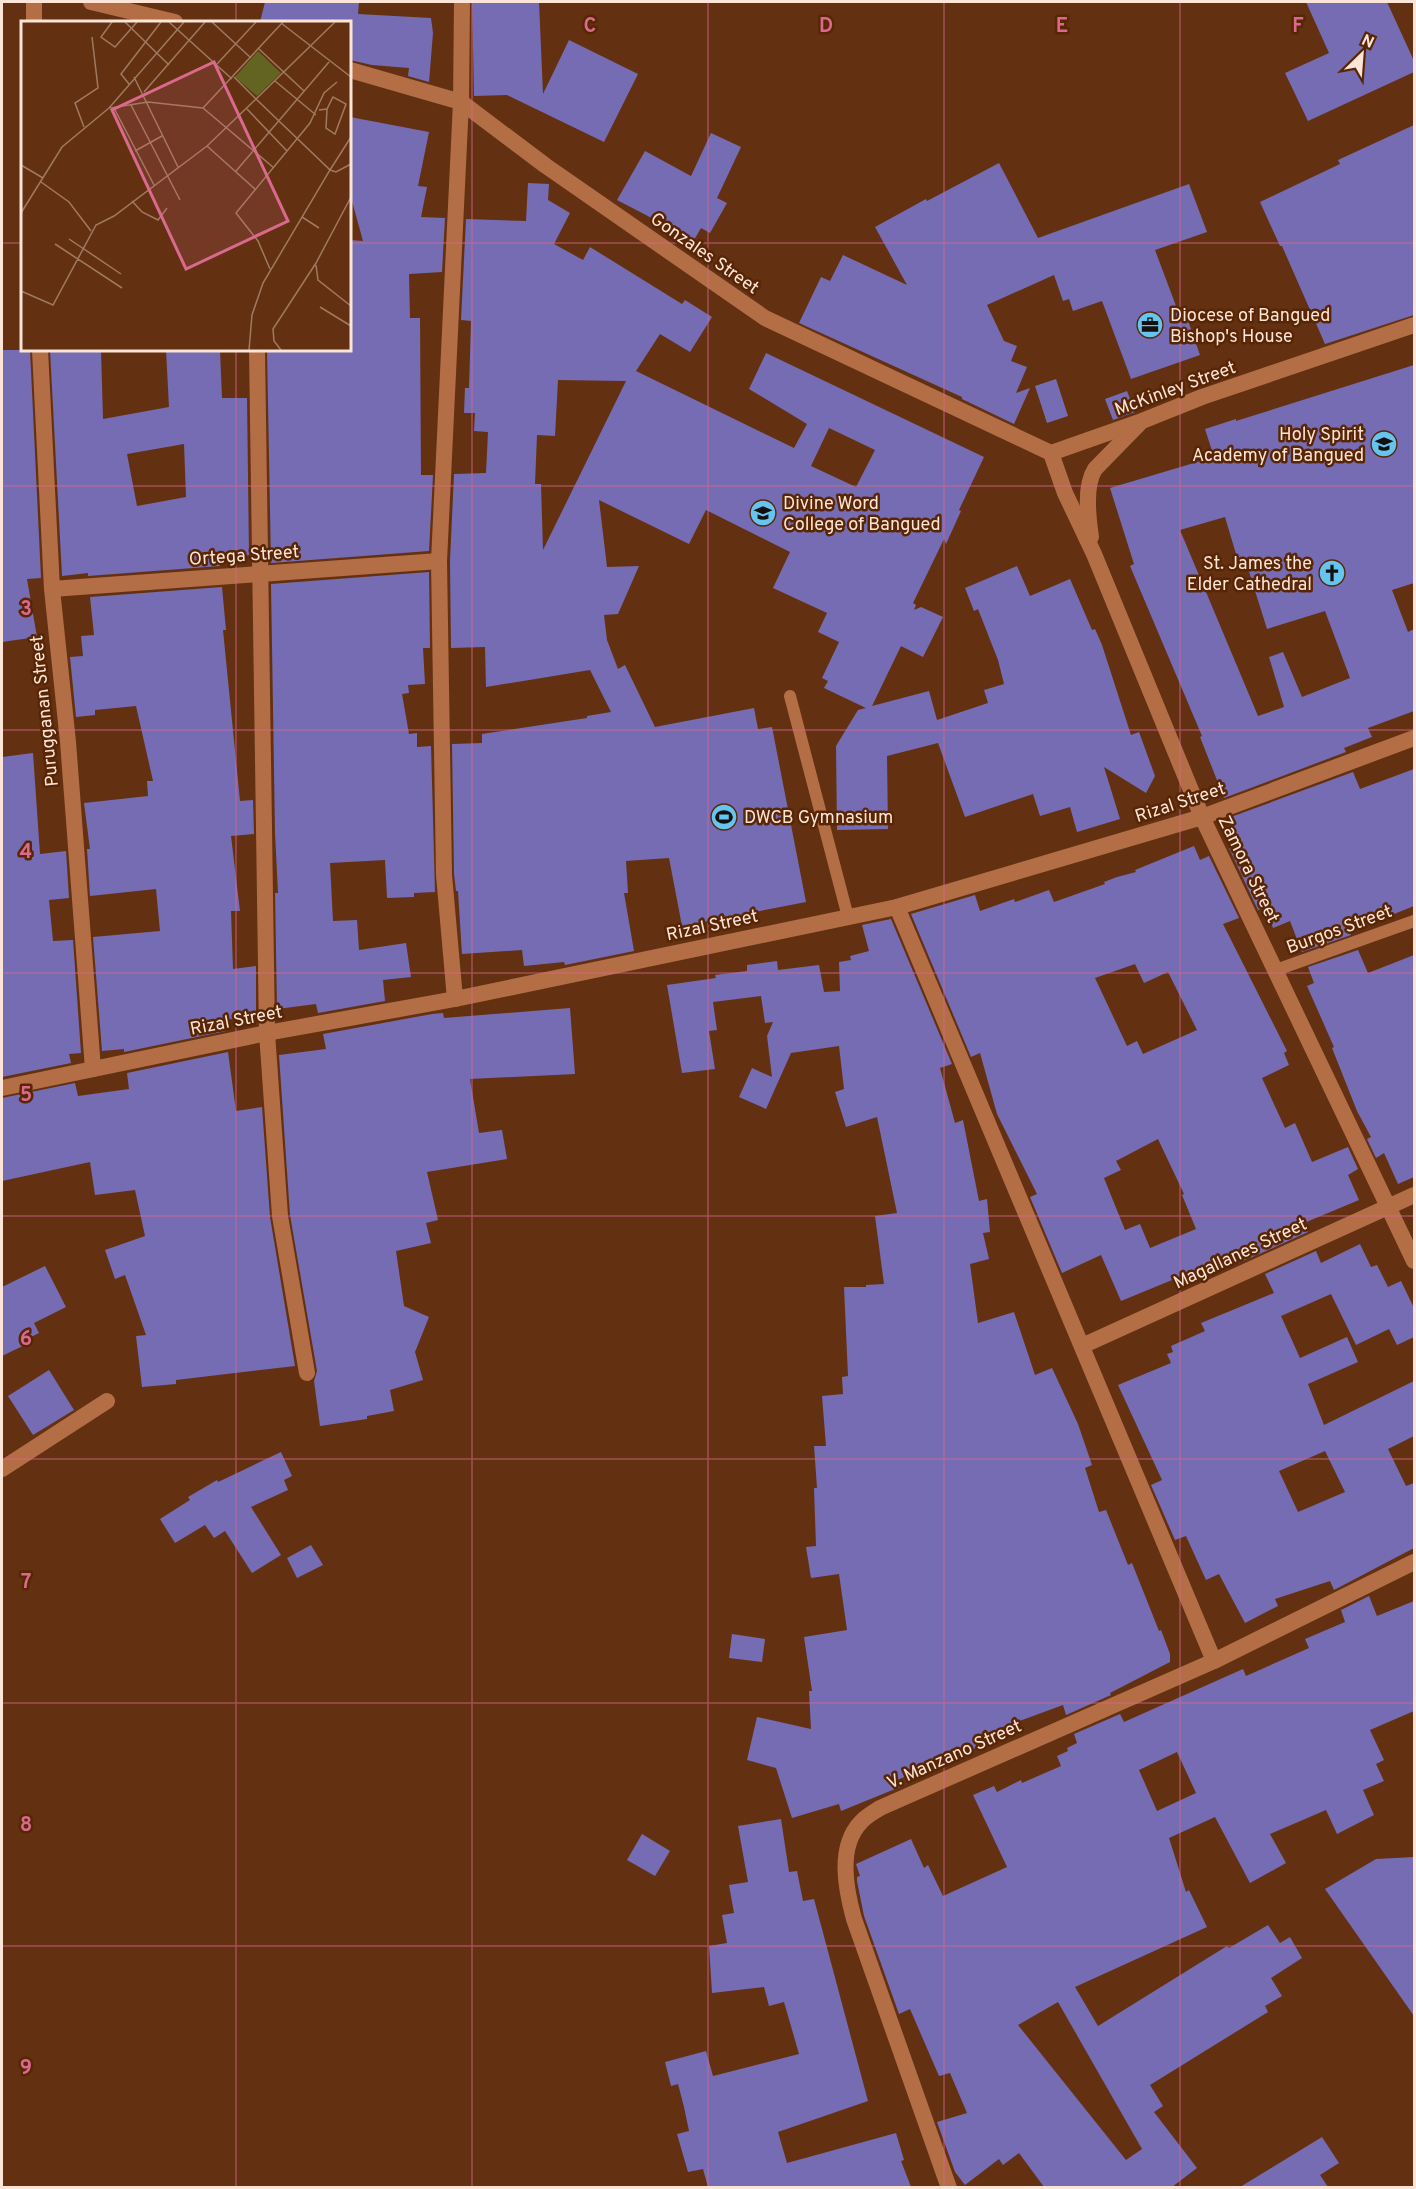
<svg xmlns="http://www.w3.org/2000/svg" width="1416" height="2189" font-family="Overpass,sans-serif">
  <rect width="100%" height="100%" fill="#633112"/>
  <g fill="#766cb3" fill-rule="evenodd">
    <path d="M265,2H359L358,14L431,18L433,33L429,82L408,76L409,68L372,65L350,60V22H260Z"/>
    <path d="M472,2H539L543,94L569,40L638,74L604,142L507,95L474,96Z"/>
    <path d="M1306,2H1387L1414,61V72L1308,121L1285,73L1329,53Z"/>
    <path d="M350,117L429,132L418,186L427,187L421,217L445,218L442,272L409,274L410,318H420L421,475H433L429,551L271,563L267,350H350V240L363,241L350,194Z"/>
    <path d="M1414,125V315L1325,344L1282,246H1280L1260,202L1340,164L1338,160Z"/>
    <path d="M711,133L741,147L717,198L727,203L710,233L701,228L694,240L617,200L645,151L691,176Z"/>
    <path d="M999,163L1038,238L1189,184L1207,232L1155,250L1179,314L1185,312L1200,355L1131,379L1102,301L1073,311L1069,299L1063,301L1054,275L987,305L1004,341L1017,346L1011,361L1027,367L1016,393L1030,388L1014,424L962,399V397L799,323L821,277L830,281L843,255L907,285L875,227L926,199L927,201Z"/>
    <path d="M528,183L549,184L548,200L570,213L554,244L583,260L590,247L682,304L685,300L712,317L690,352L660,334L636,371L794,448L807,424L749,389L766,353L984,457L959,510L961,511L946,544L944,539L913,603L916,605L914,610L921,607L943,617L923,657L901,646L872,706L929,691L937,720L988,703L984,690L1004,684L998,660L978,609L974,611L965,588L1017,566L1030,596L1070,579L1092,630L1095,629L1102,645L1131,735L1139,732L1155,776L1146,793L1104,767L1120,819L1077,832L1070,807L1040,816L1033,794L965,817L938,743L887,756L888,829L837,830L836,746L858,710L866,708L824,688L828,681L822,678L839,642L818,632L827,613L773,588L790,552L706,510L689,544L599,500L607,567L639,566L618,614L604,615L607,640L618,669L625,665L655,727L754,708L758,729L772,727L806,902L682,926L669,858L626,861L628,893H624L634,951L565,965L564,962L524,966L522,950L462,954L458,891H456L454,874L452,744L482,743V734L587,718V716L611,712L590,670L486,687L485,647L451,648L450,561L454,474L486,473L488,432L474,431L475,413H464L465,388H469L471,321L461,320L466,219L526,221ZM558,380L626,381L543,550L541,484H535L537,435L555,436ZM829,428L875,450L856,487L811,466Z"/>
    <path d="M2,350H30L41,578L27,579L37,637L2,642Z"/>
    <path d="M50,350H101L103,419L169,407L166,350H220L222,398H247L249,555L219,558L220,566L88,576V573L62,576ZM184,444L186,497L137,506L127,454Z"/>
    <path d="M1414,365V583L1392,590L1408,632L1414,629V711L1368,728L1372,737L1344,748L1346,752L1224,798L1200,737L1202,736L1130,566L1134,564L1110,488L1214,457L1205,429L1236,419V421ZM1225,517L1239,564L1246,562L1267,629L1325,611L1350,678L1302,697L1283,652L1269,657L1284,707L1258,716L1180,530Z"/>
    <path d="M1056,379L1068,416L1047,423L1035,386Z"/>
    <path d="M1127,391L1135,412L1113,420L1105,399Z"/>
    <path d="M429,572L430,648H423L425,684L408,685L409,693L402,694L409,734L417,733V747L431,746L435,892L414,893V897L387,898L385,860L330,863L333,921L357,920L359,950L406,943L411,977L383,980L385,1001L318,1013L316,1004L277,1009L275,893H278L275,833L271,584Z"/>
    <path d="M222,587L226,630H223L240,801L253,800L254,834L231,836L240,911H231L233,969L256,966V1012L238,1015V1018L225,1020L226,1031L124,1052V1049L102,1051L93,937L160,931L156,889L90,896L87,849H90L84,803L148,796L147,781H153L136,706L95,710V715L76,717L70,657L83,656L81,636L94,635L90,597Z"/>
    <path d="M33,753L40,854L66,851L69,898L49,900L53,941L73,940L81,1053L69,1054L71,1063L2,1077V757Z"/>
    <path d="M1414,769V906L1349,932L1351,935L1302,952L1290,921L1273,928L1266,910L1264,908L1258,910L1229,848L1238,845L1230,823L1233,822L1231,817L1353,772L1360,789Z"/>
    <path d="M1194,846L1200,860L1209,856L1239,918L1223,924L1287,1051L1284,1053L1289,1065L1262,1078L1285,1128L1295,1123L1312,1162L1348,1147L1358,1169L1348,1175L1359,1200L1304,1223L1308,1232L1257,1255L1214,1273L1211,1264L1121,1301L1101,1255L1062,1273L1030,1197L1037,1194L997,1114L980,1053L971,1057L911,914L975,895L980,911L1014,899L1015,902L1049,890L1054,902L1105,884L1104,882L1117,877L1136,872L1135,870ZM1135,964L1144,983L1168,972L1197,1030L1143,1054L1137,1041L1127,1046L1095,978ZM1158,1139L1184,1194L1182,1195L1196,1229L1150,1248L1140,1224L1125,1230L1104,1178L1121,1170L1116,1161Z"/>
    <path d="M891,919L952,1064L940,1068L955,1123L963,1120L979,1201L987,1199L990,1232L983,1233L989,1259L970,1264L978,1323L1014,1312L1035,1375L1052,1368L1078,1424L1092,1465L1085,1468L1099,1512L1106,1510L1128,1565L1132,1563L1159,1631L1161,1630L1170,1654V1662L1110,1693L1111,1695L1066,1715L1063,1705L1000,1728L1003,1733L976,1748L897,1780L900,1787L841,1811L839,1804L792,1818L776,1768L747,1760L757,1717L811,1729L809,1691H812L804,1637L847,1630L839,1574L811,1578L806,1547L816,1546L814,1488H817L814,1446H826L822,1396L843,1394L842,1377L848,1376L844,1287H866V1285L884,1284L875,1216L897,1213L877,1117L846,1127L835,1092L844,1089L839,1046L791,1053L766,1109L739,1097L752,1068L772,1077L767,1036L773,1022L765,1023L761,996L713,1002L717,1030L709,1031L715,1069L682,1073L667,985L716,978L715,975L747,971V965L777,961L778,970L819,965L824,992L840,991L839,962L851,960L850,956L869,951L862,925Z"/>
    <path d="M1358,950L1368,973L1414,955V1177L1398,1184L1384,1153L1376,1158L1367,1139L1371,1137L1357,1111L1332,1048L1334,1047L1307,986L1314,983L1308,967Z"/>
    <path d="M570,1008L575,1074L470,1079L479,1133L502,1130L507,1159L427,1172L438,1220L426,1223L431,1243L396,1251L404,1306L429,1317L415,1352L423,1380L390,1390L394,1411L367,1416V1419L320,1426L314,1381L317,1371L290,1215L279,1055L326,1049L323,1034L432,1014L443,1013L444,1018Z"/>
    <path d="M228,1052L236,1111L262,1107L270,1217L295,1366L176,1380V1384L142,1387L136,1336L146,1335L125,1275L115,1279L105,1250L145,1236L135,1190L95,1195L90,1162L2,1181V1098L75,1083L78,1096L129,1089L127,1073Z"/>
    <path d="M1360,1244L1371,1267L1377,1265L1388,1287L1401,1281L1414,1308V1337L1397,1345L1389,1329L1356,1345L1331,1294L1281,1316L1300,1358L1347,1337L1358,1362L1308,1384L1324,1425L1414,1381V1436L1388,1449L1406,1486L1414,1483V1548L1334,1590L1330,1581L1275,1599L1278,1606L1245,1623L1219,1574L1206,1580L1186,1536L1175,1540L1151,1485L1162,1480L1118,1385L1171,1363L1167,1354L1173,1352L1171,1346L1205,1331L1201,1323L1274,1293L1265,1274L1316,1251L1321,1263ZM1325,1451L1345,1492L1298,1512L1279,1471Z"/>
    <path d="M45,1266L66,1307L34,1323L39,1333L29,1338L31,1342L2,1356V1287Z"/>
    <path d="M49,1370L74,1410L33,1435L8,1396Z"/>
    <path d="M281,1452L292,1476L284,1480L288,1490L251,1507L281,1555L252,1573L225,1531L214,1538L205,1525L175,1543L160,1519L190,1500L188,1497L217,1480L218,1482Z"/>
    <path d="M311,1545L323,1565L297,1578L287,1558Z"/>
    <path d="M1369,1596L1377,1616L1414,1601V1711L1370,1730L1384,1760L1376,1764L1384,1781L1363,1790L1374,1815L1337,1834L1326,1810L1270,1834L1286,1863L1250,1883L1215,1817L1169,1838L1186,1892L1189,1890L1207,1927L1075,1987L1098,2026L1227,1946L1229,1948L1268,1925L1280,1943L1290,1937L1302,1958L1271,1978L1282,1996L1265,2006L1268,2012L1150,2085L1163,2106L1154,2112L1197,2168L1172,2187H1044L1019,2153L1003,2165L999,2159L965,2185L955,2172L937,2122L967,2113L950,2073L939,2076L910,2009L899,2014L864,1916L857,1881V1877L860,1876L856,1864L911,1839L924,1868L928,1865L943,1896L1007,1867L973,1795L994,1786L997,1792L1021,1780L1022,1783L1061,1766L1057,1756L1068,1751L1067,1748L1077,1743L1074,1734L1120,1714L1124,1722L1243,1669L1246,1676L1309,1648L1305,1639L1345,1622L1341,1610ZM1177,1752L1196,1793L1157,1811L1139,1770ZM1058,2002L1142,2149L1126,2160L1018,2025Z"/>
    <path d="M732,1634L765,1639L762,1662L729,1658Z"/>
    <path d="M781,1819L789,1872L797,1871L803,1901L814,1899L868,2101L778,2132L787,2163L896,2133L904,2160L901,2161L911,2187H708L703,2169L688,2172L677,2134L689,2131L684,2107L678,2084L671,2086L665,2062L706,2051L713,2076L799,2054L784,2002L769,2006L764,1987L712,1993L709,1946L727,1943L722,1915L734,1913L729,1885L748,1882L738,1826Z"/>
    <path d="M642,1834L670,1851L655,1876L627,1860Z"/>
    <path d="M1414,1857V2016L1325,1889L1376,1859Z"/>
    <path d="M1322,2137L1339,2163L1320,2175L1328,2187H1240Z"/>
  </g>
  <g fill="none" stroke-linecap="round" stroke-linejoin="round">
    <g stroke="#b46e46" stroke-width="12">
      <path d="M790,696L848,917"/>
      <path d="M1276,970L1414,921"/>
    </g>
    <g stroke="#b46e46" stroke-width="16">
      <path d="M91,2L175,22"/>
      <path d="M34,22V2"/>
      <path d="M350,70L461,102L546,166L765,318L1051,453"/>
      <path d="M40,350L52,589L68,742L93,1069"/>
      <path d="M257,350L267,1033L280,1216L307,1373"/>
      <path d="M1051,453L1065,493L1094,554L1202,817L1414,1261"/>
      <path d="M1051,453L1142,421L1202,397L1414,325"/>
      <path d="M1091,537C1088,517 1084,486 1095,469L1139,424"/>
      <path d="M52,589L439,561"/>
      <path d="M897,907L1214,1661"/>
      <path d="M455,999L444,875L439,561L461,102L462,2"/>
      <path d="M2,1088L267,1033L455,999L897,907L1202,817L1414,738"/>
      <path d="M1082,1346L1414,1195"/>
      <path d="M2,1469L107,1401"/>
      <path d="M949,2188L854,1919C846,1890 837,1847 861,1822C866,1816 874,1812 880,1808L1214,1661L1414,1562"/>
    </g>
  </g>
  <path fill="none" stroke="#d96a8d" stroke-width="1.5" stroke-opacity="0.55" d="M236,2V22M472,2V2188M708,2V2188M944,2V2188M1180,2V2188M2,243H22M350,243H1414M236,350V2188M2,486H1414M2,730H1414M2,973H1414M2,1216H1414M2,1459H1414M2,1703H1414M2,1946H1414"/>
  <defs>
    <symbol id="office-disc" viewBox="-11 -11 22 22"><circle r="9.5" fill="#65c5ee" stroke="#582605"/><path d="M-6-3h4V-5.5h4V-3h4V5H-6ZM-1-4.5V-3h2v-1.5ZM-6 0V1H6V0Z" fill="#111"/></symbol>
    <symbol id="school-disc" viewBox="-11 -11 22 22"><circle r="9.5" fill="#65c5ee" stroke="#582605"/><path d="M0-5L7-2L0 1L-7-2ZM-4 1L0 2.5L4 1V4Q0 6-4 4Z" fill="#111"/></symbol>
    <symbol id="university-disc" viewBox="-11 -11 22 22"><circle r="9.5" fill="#65c5ee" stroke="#582605"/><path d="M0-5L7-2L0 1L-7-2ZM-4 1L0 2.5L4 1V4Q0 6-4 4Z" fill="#111"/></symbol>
    <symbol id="church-disc" viewBox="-11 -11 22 22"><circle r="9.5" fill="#65c5ee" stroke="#582605"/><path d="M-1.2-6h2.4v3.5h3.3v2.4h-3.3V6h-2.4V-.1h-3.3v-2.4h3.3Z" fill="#111"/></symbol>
    <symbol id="stadium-disc" viewBox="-11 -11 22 22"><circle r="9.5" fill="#65c5ee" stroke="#582605"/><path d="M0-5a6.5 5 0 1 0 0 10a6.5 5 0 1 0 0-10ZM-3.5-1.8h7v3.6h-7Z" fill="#111"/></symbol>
  </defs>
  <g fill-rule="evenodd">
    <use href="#office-disc" x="1135" y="310" width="30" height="30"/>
    <use href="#school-disc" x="1369" y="429" width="30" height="30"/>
    <use href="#university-disc" x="748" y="498" width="30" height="30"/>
    <use href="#church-disc" x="1317" y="558" width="30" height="30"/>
    <use href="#stadium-disc" x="709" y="802" width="30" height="30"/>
  </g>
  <g text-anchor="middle" stroke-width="5" stroke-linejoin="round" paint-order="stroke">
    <g font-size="18" fill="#fce4d7" stroke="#582605">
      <text transform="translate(705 253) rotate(35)" y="6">Gonzales Street</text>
      <text transform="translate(1175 388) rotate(-20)" y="6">McKinley Street</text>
      <text transform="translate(244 555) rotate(-4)" y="6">Ortega Street</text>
      <text transform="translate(44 711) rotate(-96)" y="6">Purugganan Street</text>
      <text transform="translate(1180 802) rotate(-18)" y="6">Rizal Street</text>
      <text transform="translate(1249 869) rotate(64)" y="6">Zamora Street</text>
      <text transform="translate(712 925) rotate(-12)" y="6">Rizal Street</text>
      <text transform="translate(1339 929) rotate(-20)" y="6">Burgos Street</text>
      <text transform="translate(236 1020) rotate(-11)" y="6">Rizal Street</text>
      <text transform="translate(1240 1253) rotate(-25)" y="6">Magallanes Street</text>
      <text transform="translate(954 1754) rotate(-24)" y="6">V. Manzano Street</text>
    </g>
    <g font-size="18" fill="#fce4d7" stroke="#582605" text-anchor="start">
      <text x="1170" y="321">Diocese of Bangued<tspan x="1170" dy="21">Bishop's House</tspan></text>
      <text x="1364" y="440" text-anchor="end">Holy Spirit<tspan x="1364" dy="21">Academy of Bangued</tspan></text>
      <text x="783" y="509">Divine Word<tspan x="783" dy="21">College of Bangued</tspan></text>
      <text x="1312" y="569" text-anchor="end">St. James the<tspan x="1312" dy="21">Elder Cathedral</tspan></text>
      <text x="744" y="823">DWCB Gymnasium</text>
    </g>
  </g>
  <g transform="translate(21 21)">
    <rect width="330" height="330" fill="#633112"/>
    <path d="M237,30L260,52L236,75L214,56Z" fill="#636322"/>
    <path fill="none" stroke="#a07961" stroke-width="1.5" d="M91,1L80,16L94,26L116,1M104,1L148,44M148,1L211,58M191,1L230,37M260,2L330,56M238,28L283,70M196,43L235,1M113,56L157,146M254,60L295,94M108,63L100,53L140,1M123,71L184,1M110,84L159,179M89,87L127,81L182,87M93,87L133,164M182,87L262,1M182,87L253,147M226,88L266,130M298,89L306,88L312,76L325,83L314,113L305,107L306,88M63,106L54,82L77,67L71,16M186,125L235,169M114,130L141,115M0,144L22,157M309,149L330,116M309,149L315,151L330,143M215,150L308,41M20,161L48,181L70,210M111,180L121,191L137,199L146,187M0,192L41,126L88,87L163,1M281,196L298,207M48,218L100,253M34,223L101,267M295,244L297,259L330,285M249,248L237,220L215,192L289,102L303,72L316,61M0,270L32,284L75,204L93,195L186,125L235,78L213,56M299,286L330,305M228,329L231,294L242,262L309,149L235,78L314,1M260,329L253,320L252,308L295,242L330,176"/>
    <path fill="#d96a8d" fill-opacity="0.15" stroke="#d96a8d" stroke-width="3" d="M193,41L267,200L165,248L91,89Z"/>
    <rect width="330" height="330" fill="none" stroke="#fce4d7" stroke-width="3"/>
  </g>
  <g font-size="20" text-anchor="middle" font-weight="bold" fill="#d96a8d" stroke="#582605" stroke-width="5" stroke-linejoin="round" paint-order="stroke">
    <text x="590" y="32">C</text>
    <text x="826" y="32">D</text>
    <text x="1062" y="32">E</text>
    <text x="1298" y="32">F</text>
    <text x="26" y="615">3</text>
    <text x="26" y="858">4</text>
    <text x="26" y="1101">5</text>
    <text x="26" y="1345">6</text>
    <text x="26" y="1588">7</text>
    <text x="26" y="1831">8</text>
    <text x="26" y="2074">9</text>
  </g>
  <rect width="1416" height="2189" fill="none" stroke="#fce4d7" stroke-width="6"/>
  <g transform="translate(1362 54) rotate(25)" stroke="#582605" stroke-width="4.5" paint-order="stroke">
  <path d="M0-4.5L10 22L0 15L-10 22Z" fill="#fce4d7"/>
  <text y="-9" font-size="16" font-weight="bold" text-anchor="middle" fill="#fce4d7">N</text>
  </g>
</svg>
